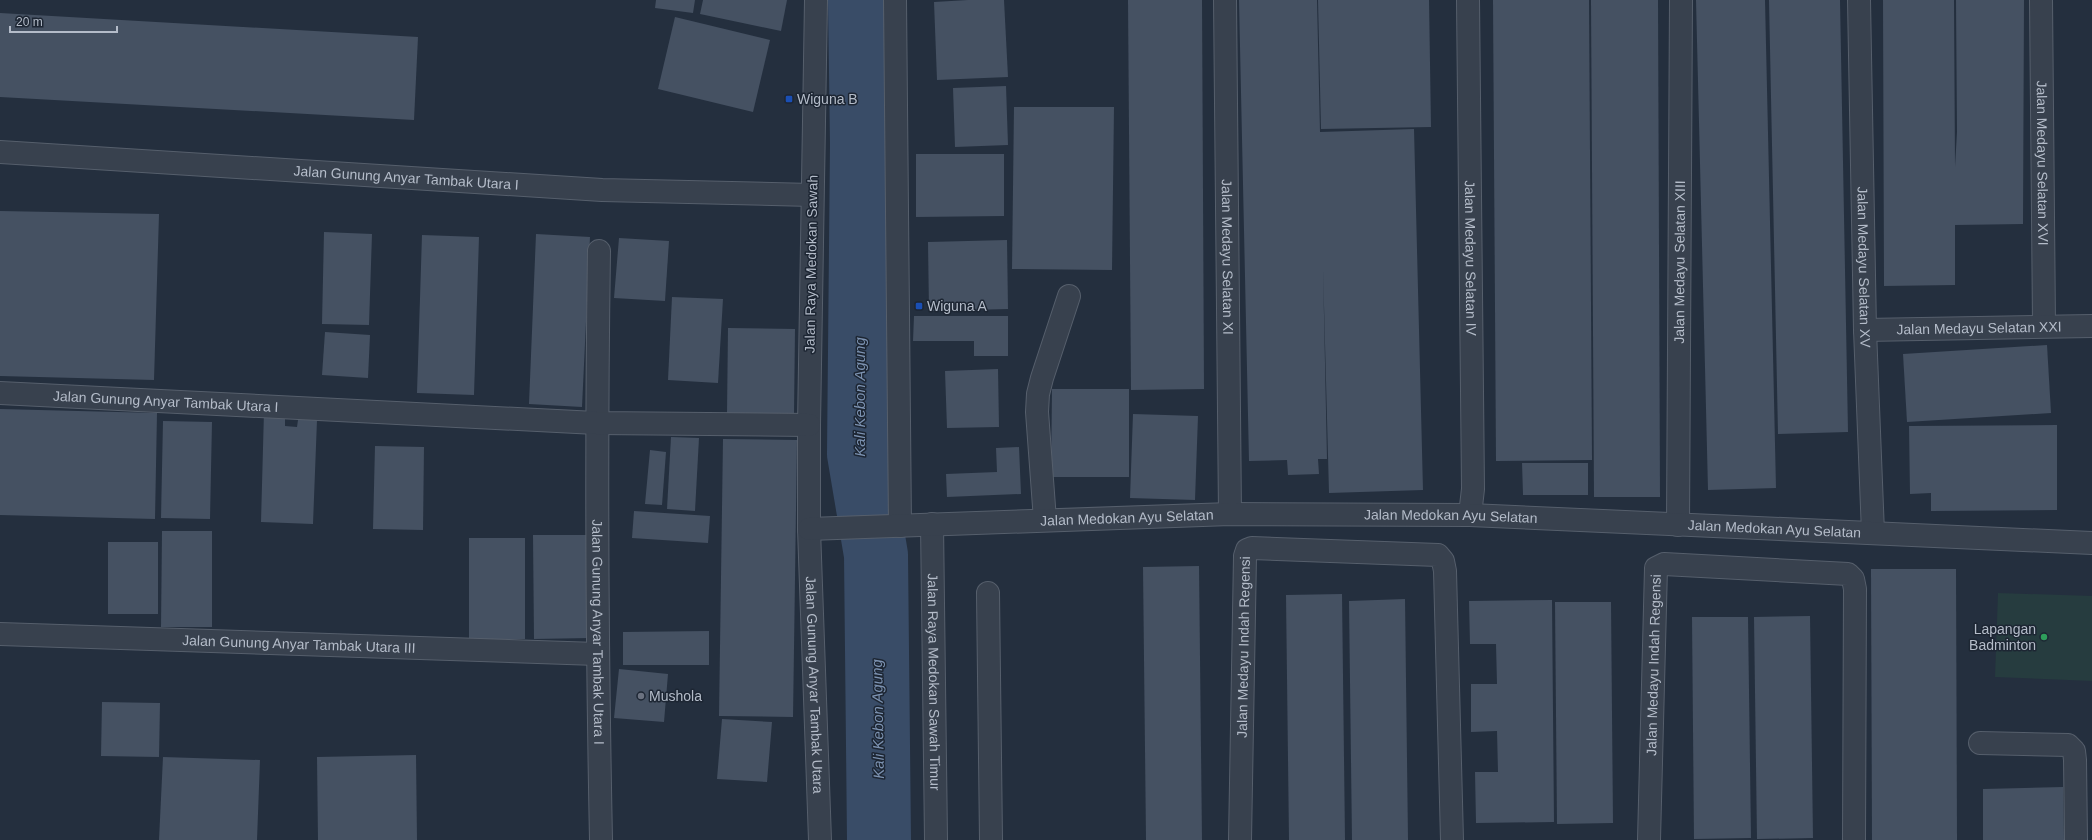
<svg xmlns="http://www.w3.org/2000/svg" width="2092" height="840" font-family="Arial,sans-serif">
  <rect width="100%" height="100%" fill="#242f3e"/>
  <path fill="#263c3f" d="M1998,593L2092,596V681L1995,677Z"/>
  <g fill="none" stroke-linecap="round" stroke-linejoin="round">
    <path stroke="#394c67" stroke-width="64" d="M860,0L862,144L859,454L876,555L879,840"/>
  </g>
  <g fill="#455162">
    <path d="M656,0H695L693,13L655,8Z"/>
    <path d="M703,0H787L781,31L700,14Z"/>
    <path d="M968,0H1004L1008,77L937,80L934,2Z"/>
    <path d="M1128,0H1202L1204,389L1131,390Z"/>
    <path d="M1239,0H1317L1320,132L1414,129L1423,490L1329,493L1323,268L1327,459H1318L1319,474L1288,475L1287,460L1249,461Z"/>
    <path d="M1318,0H1429L1431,127L1321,129Z"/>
    <path d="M1493,0H1589L1592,460L1496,461Z"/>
    <path d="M1591,0H1658L1660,497H1594Z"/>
    <path d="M1696,0H1765L1776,488L1708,490Z"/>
    <path d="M1769,0H1840L1848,432L1778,434Z"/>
    <path d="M1883,0H1954L1955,167L1957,132L1956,0H2024L2023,224L1955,225V285L1884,286Z"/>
    <path d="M0,13L418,37L414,120L0,97Z"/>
    <path d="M675,17L770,40L753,112L658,89Z"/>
    <path d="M1006,86L1008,145L955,147L953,88Z"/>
    <path d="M1014,107H1114L1112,270L1012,269Z"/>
    <path d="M916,154H1004V216L916,217Z"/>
    <path d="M0,211L159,214L154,380L0,376Z"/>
    <path d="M324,232L372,234L369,325L322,324Z"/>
    <path d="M536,234L590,237L582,407L529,404Z"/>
    <path d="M422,235L479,237L474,395L417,393Z"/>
    <path d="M619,238L669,241L665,301L614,298Z"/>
    <path d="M1007,240L1008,309L929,311L928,242Z"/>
    <path d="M672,297L723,299L718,383L668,380Z"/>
    <path d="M914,316H1008V356H974V341H913Z"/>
    <path d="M728,328L795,329L794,413H727Z"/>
    <path d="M325,332L370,335L368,378L322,375Z"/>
    <path d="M2047,345L2051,413L1907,422L1903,354Z"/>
    <path d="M998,369L999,427L947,428L945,371Z"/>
    <path d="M1052,389H1129V477H1051Z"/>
    <path d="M0,409L157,413L155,519L0,515Z"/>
    <path d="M264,411H285V426L297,427L298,420H317L313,524L261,522Z"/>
    <path d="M1133,414L1198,416L1195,500L1130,498Z"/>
    <path d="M163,421L212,422L210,519L161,518Z"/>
    <path d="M2057,425V510L1931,511V493L1910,494L1909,426Z"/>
    <path d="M671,437L699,438L695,511L667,509Z"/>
    <path d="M723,439L797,440L793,717L719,716Z"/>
    <path d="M375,446L424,447L423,530L373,529Z"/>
    <path d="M1019,447L1021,494L947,497L946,474L997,472L996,448Z"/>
    <path d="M650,450L666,452L662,505L645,504Z"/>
    <path d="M1522,463H1588V495H1523Z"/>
    <path d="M634,511L710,516L708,543L632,538Z"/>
    <path d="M162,531H212V627H161Z"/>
    <path d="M533,535H588L590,638L534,639Z"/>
    <path d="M469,538H525V639L469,640Z"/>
    <rect x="108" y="542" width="50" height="72"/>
    <path d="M1199,566L1202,840H1146L1143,567Z"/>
    <path d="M1871,569H1956L1957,840H1872Z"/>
    <path d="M1342,594L1345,840H1289L1286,595Z"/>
    <path d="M1405,599L1408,840H1352L1349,601Z"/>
    <path d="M1552,600L1554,822L1476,823L1475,772H1498L1497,731L1471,732V684H1497L1496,644H1470L1469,601Z"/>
    <path d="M1555,602H1611L1613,823L1557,824Z"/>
    <path d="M1810,616L1813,838L1757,839L1754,617Z"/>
    <path d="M1692,617H1748L1751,838L1694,839Z"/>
    <path d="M709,631V665H623V632Z"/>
    <path d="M619,669L668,674L664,722L614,718Z"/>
    <path d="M102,702L160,703L159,757L101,756Z"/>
    <path d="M722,719L772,722L767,782L717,779Z"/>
    <path d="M416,755L417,840H318L317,757Z"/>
    <path d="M163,757L260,760L257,840H159Z"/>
    <path d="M2063,787L2064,840H1983V789Z"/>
  </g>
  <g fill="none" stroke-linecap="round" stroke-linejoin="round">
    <defs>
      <g id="minor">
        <path id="s1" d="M816,0L809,425V529L820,840"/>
        <path d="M895,0L900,526"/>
        <path id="s2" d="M1225,0L1230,514"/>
        <path id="s3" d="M1468,0L1473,489L1470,515"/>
        <path id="s4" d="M1859,0L1865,330L1873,533"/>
        <path id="s5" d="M2041,0L2044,325"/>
        <path id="s6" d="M0,152L602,190L812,195"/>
        <path id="s7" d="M599,251C596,448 597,644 601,840"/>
        <path id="s8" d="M1865,330L2092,326"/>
        <path id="s9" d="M0,393L596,423L809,425"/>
        <path d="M1045,520L1037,412L1038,394L1042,378L1069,296"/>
        <path id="s10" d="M932,524L936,840"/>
        <path id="s11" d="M1678,525L1681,0"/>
        <path id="s12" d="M809,529L1230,514L1470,515L2092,543"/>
        <path d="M988,593L991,840"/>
        <path id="s13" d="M0,634L597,654"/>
        <path d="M1980,743L2068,745L2074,751L2075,760L2076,840"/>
        <path id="s14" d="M1240,840L1245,556L1247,550L1252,548L1438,555L1443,561L1445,571L1452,840"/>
        <path id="s15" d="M1649,840L1656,568L1664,564L1848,574L1853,579L1855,589L1854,840"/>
      </g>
    </defs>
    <use href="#minor" stroke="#565f6c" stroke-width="24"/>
    <use href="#minor" stroke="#38414e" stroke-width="22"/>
  </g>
  <g fill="#1a4fb4" stroke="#1d2633" stroke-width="1.5">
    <rect x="785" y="95" width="8" height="8" rx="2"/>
    <rect x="915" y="302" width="8" height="8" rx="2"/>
  </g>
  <circle fill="#2e9e5b" stroke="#1d2633" stroke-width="1.5" cx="2044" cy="637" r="4"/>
  <circle fill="#6b7280" stroke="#1d2633" stroke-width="1.5" cx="641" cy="696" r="4"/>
  <g text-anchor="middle" stroke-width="3" stroke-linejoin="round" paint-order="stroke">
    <g font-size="14" fill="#b4bcc9" stroke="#1d2633" text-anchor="start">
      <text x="797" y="104">Wiguna B</text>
      <text x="927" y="311">Wiguna A</text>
      <text x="2036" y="634" text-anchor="end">Lapangan<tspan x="2036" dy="16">Badminton</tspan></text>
      <text x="649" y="701">Mushola</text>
    </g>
    <g font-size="14" fill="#b4bcc9" stroke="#1d2633">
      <text dy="5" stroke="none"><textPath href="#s5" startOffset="163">Jalan Medayu Selatan XVI</textPath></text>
      <text dy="5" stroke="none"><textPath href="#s6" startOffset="407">Jalan Gunung Anyar Tambak Utara I</textPath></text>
      <text dy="5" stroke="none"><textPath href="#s2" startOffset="257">Jalan Medayu Selatan XI</textPath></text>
      <text dy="5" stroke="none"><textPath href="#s3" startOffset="258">Jalan Medayu Selatan IV</textPath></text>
      <text dy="5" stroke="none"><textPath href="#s11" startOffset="263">Jalan Medayu Selatan XIII</textPath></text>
      <text transform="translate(811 264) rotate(-89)" y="5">Jalan Raya Medokan Sawah</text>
      <text dy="5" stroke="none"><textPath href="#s4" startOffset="267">Jalan Medayu Selatan XV</textPath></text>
      <text dy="5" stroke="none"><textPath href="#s8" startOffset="114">Jalan Medayu Selatan XXI</textPath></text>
      <text dy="5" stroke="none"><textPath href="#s9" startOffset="166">Jalan Gunung Anyar Tambak Utara I</textPath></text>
      <text dy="5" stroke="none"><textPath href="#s12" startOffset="642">Jalan Medokan Ayu Selatan</textPath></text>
      <text dy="5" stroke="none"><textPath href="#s12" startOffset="318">Jalan Medokan Ayu Selatan</textPath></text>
      <text dy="5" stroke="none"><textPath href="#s12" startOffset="966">Jalan Medokan Ayu Selatan</textPath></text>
      <text dy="5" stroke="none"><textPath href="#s7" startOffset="381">Jalan Gunung Anyar Tambak Utara I</textPath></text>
      <text dy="5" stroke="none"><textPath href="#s13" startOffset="299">Jalan Gunung Anyar Tambak Utara III</textPath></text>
      <text dy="5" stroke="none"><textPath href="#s14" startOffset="193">Jalan Medayu Indah Regensi</textPath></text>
      <text dy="5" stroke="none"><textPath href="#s15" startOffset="175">Jalan Medayu Indah Regensi</textPath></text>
      <text dy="5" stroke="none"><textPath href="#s10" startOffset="158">Jalan Raya Medokan Sawah Timur</textPath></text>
      <text dy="5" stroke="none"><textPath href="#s1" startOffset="685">Jalan Gunung Anyar Tambak Utara</textPath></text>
    </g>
    <g font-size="15" font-style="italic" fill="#7c92b1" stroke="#1d2633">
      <text transform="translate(860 397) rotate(-90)" y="5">Kali Kebon Agung</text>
      <text transform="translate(878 719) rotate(-91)" y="5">Kali Kebon Agung</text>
    </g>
  </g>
  <path d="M10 26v6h107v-6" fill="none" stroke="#b4bcc9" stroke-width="2"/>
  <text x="16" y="26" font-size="12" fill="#b4bcc9" stroke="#1d2633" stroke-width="3" paint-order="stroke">20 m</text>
</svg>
